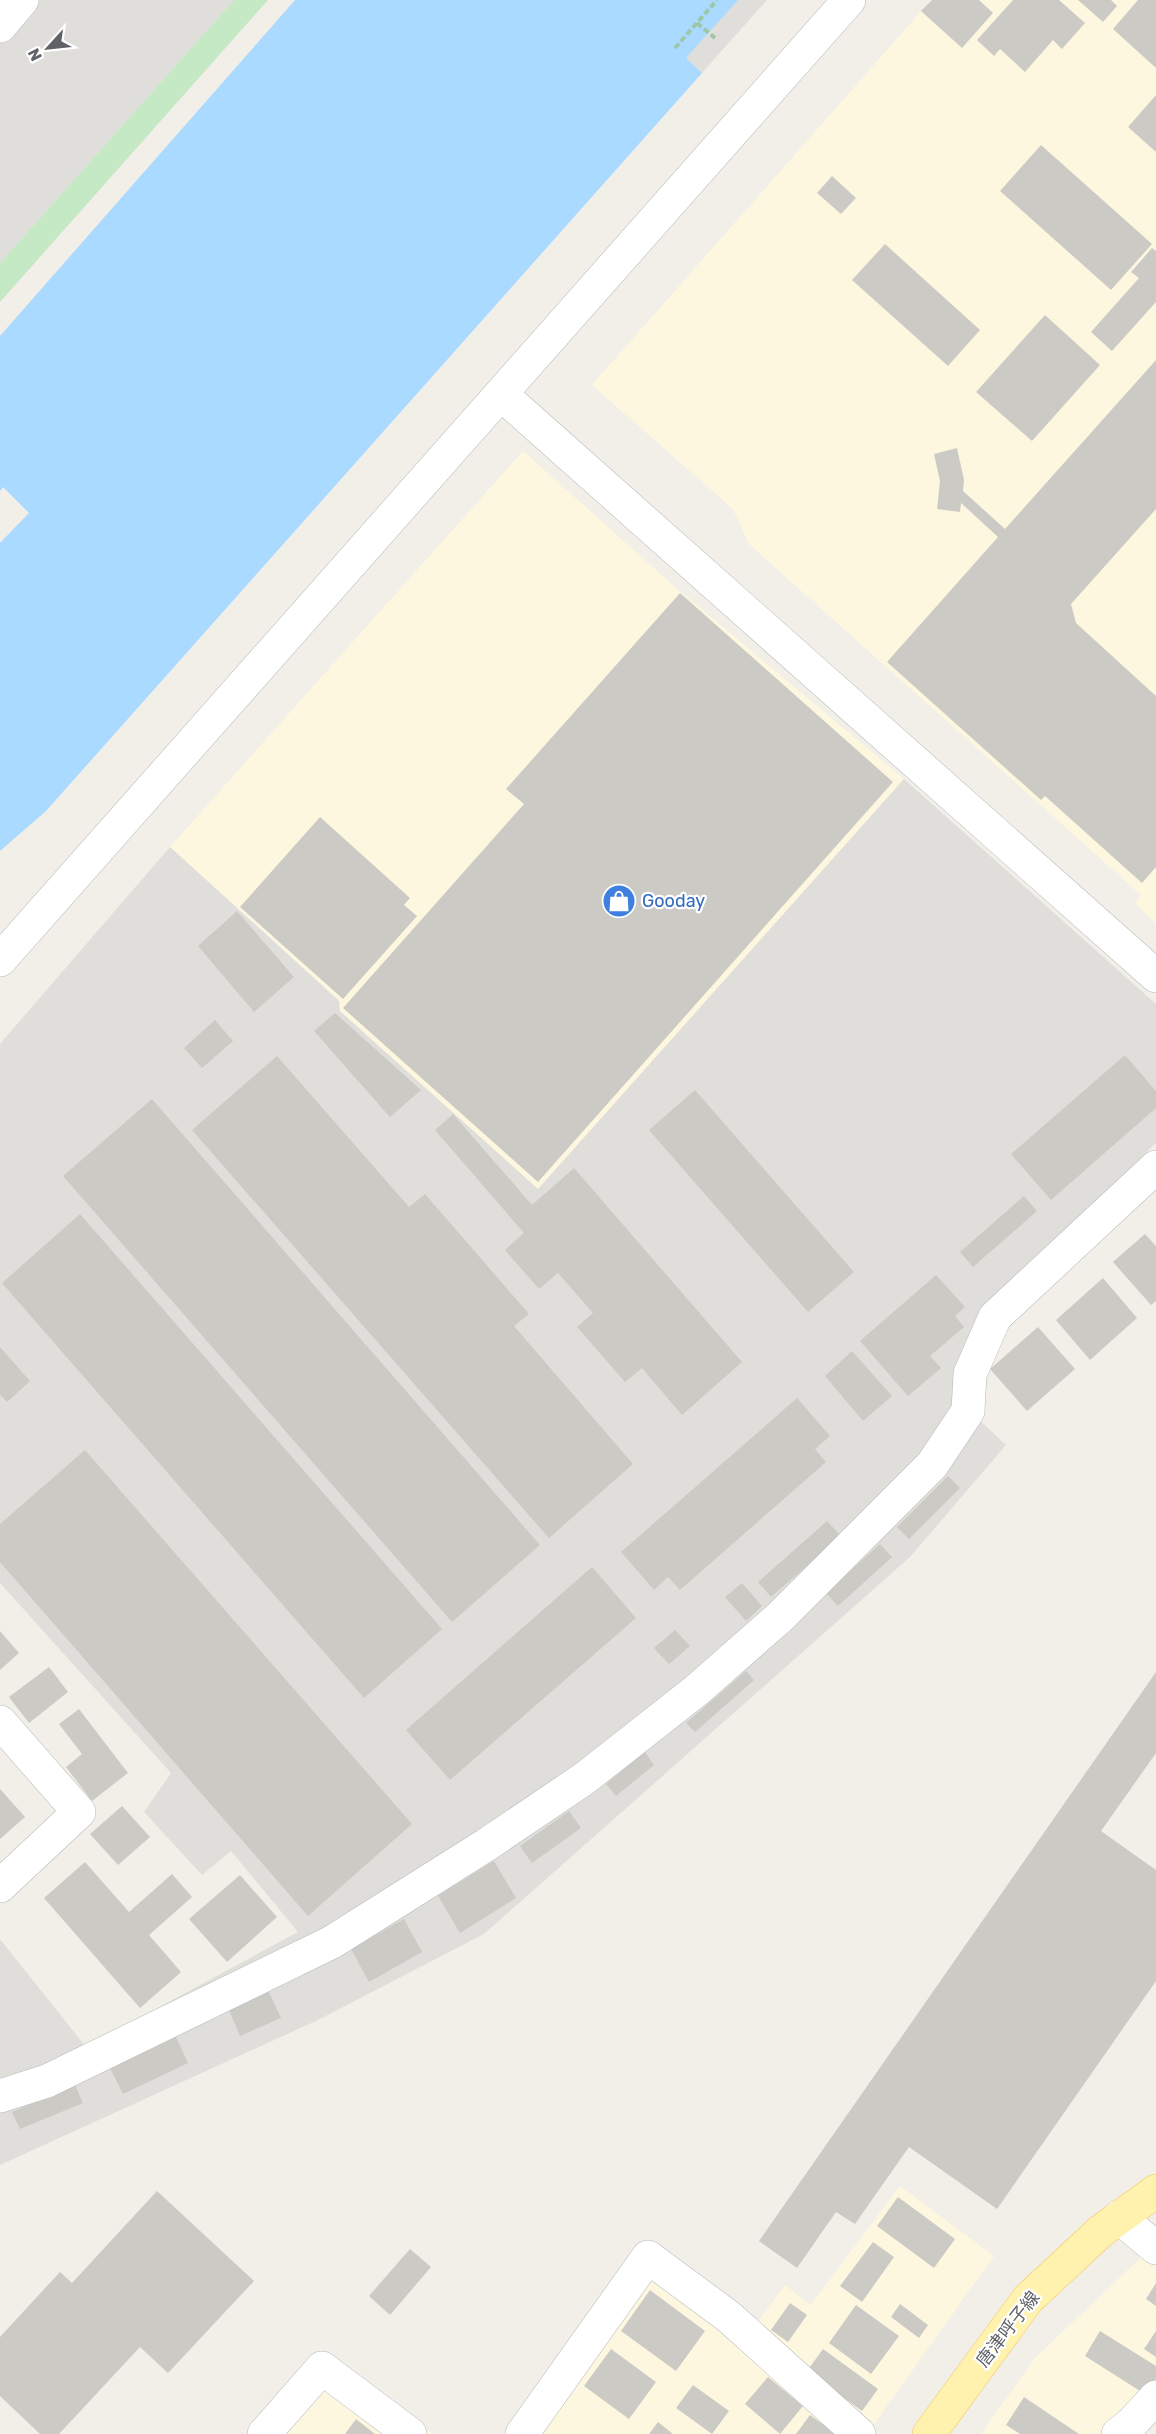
<svg xmlns="http://www.w3.org/2000/svg" width="1156" height="2434" font-family="Rubik,'Noto Sans JP',sans-serif">
  <rect width="100%" height="100%" fill="#f1efe8"/>
  <g fill="#fef7e0">
    <path d="M931,0H1156V924L1135,903L1141,895L749,544L733,509L592,385Z"/>
    <path d="M523,451L675,587L904,779L538,1189L339,1011V1000L170,847Z"/>
    <path d="M900,2186L994,2256L867,2434H508L644,2243L754,2327L785,2285L811,2305Z"/>
    <path d="M1156,2243V2390L1107,2434H981L1035,2358Z"/>
    <path d="M323,2351L432,2434H253Z"/>
  </g>
  <g fill="#e0deda">
    <path d="M0,0H234L0,263Z"/>
    <path d="M494,0H767L702,73Z"/>
    <path d="M904,779L1156,1004V1143L982,1310L956,1398L1006,1445L910,1557L484,1934L316,2021L0,2165V1939L86,2047L298,1932L231,1851L202,1875L144,1812L171,1773L0,1583V1044L170,847L339,1001L340,1011L538,1189Z"/>
  </g>
  <path fill="#c5e8c5" d="M234,0H268L0,302V263Z"/>
  <path fill="#aadaff" d="M295,0H738L686,58L702,73L46,811L0,851V336Z"/>
  <path fill="#f1efe8" d="M3,487L29,513L0,543V491Z"/>
  <g fill="#cccac5">
    <path d="M932,0H979L993,13L962,48L921,11Z"/>
    <path d="M1013,0H1059L1085,23L1062,49L1053,40L1025,72L1000,49L994,56L977,40Z"/>
    <path d="M1078,0H1111L1117,6L1103,22Z"/>
    <path d="M1138,0H1156V68L1113,29Z"/>
    <path d="M1156,95V152L1128,127Z"/>
    <path d="M1041,145L1152,244L1111,290L1000,191Z"/>
    <path d="M832,176L856,198L841,214L817,193Z"/>
    <path d="M885,244L980,330L948,366L852,280Z"/>
    <path d="M1152,248L1156,251V302L1112,351L1091,332L1139,278L1131,272Z"/>
    <path d="M1045,315L1100,365L1032,441L976,392Z"/>
    <path d="M1156,360V509L1071,604L1076,623L1156,696V867L1142,883L1045,796L1041,800L887,662L998,537L961,503L960,512L937,509L940,481L934,454L957,448L964,480L963,491L1005,529Z"/>
    <path d="M680,593L893,782L538,1182L343,1008L524,804L506,789Z"/>
    <path d="M320,817L410,898L404,905L417,916L343,999L240,907Z"/>
    <path d="M237,911L294,977L254,1012L198,946Z"/>
    <path d="M335,1013L421,1090L390,1117L314,1031Z"/>
    <path d="M215,1020L233,1041L202,1068L184,1048Z"/>
    <path d="M1125,1055L1156,1091V1108L1051,1200L1011,1154Z"/>
    <path d="M277,1056L409,1207L425,1194L529,1314L514,1326L633,1464L549,1538L192,1130Z"/>
    <path d="M695,1090L854,1272L808,1312L649,1130Z"/>
    <path d="M152,1099L540,1545L452,1622L63,1176Z"/>
    <path d="M453,1114L532,1205L574,1168L742,1362L682,1415L642,1368L625,1382L577,1327L593,1313L558,1273L539,1289L505,1250L524,1233L435,1130Z"/>
    <path d="M1024,1196L1037,1211L973,1267L960,1252Z"/>
    <path d="M80,1214L442,1629L364,1698L2,1283Z"/>
    <path d="M1145,1234L1156,1246V1301L1151,1305L1113,1262Z"/>
    <path d="M936,1275L965,1307L955,1316L964,1327L930,1356L941,1368L908,1396L860,1341Z"/>
    <path d="M1103,1278L1137,1318L1090,1360L1056,1320Z"/>
    <path d="M1038,1327L1075,1369L1027,1411L990,1369Z"/>
    <path d="M0,1347L30,1381L7,1402L0,1394Z"/>
    <path d="M852,1351L892,1396L863,1421L825,1376Z"/>
    <path d="M797,1398L830,1436L815,1449L826,1462L680,1590L668,1577L654,1590L621,1552Z"/>
    <path d="M85,1450L412,1824L308,1916L0,1562V1524Z"/>
    <path d="M948,1476L960,1488L909,1539L897,1527Z"/>
    <path d="M827,1521L841,1536L771,1597L758,1582Z"/>
    <path d="M880,1544L892,1557L838,1606L826,1593Z"/>
    <path d="M592,1567L636,1618L450,1780L406,1730Z"/>
    <path d="M742,1583L762,1606L746,1621L725,1597Z"/>
    <path d="M675,1630L690,1646L669,1664L654,1648Z"/>
    <path d="M0,1631L19,1653L0,1670Z"/>
    <path d="M49,1667L68,1692L29,1723L9,1697Z"/>
    <path d="M746,1671L754,1680L695,1732L686,1723Z"/>
    <path d="M1156,1672V1753L1101,1831L1156,1870V1981L997,2209L909,2147L855,2224L836,2212L797,2268L759,2241Z"/>
    <path d="M79,1709L128,1773L92,1801L66,1767L82,1754L59,1724Z"/>
    <path d="M645,1752L654,1765L616,1796L606,1784Z"/>
    <path d="M0,1789L25,1817L0,1839Z"/>
    <path d="M122,1806L150,1837L118,1865L90,1834Z"/>
    <path d="M569,1811L581,1828L532,1863L520,1846Z"/>
    <path d="M494,1861L516,1898L460,1933L438,1896Z"/>
    <path d="M85,1862L129,1912L172,1874L192,1897L149,1935L181,1972L140,2008L44,1898Z"/>
    <path d="M240,1875L277,1917L227,1962L189,1919Z"/>
    <path d="M404,1919L422,1952L369,1982L351,1949Z"/>
    <path d="M269,1992L281,2018L240,2036L229,2010Z"/>
    <path d="M176,2037L188,2063L123,2094L110,2068Z"/>
    <path d="M75,2085L83,2103L20,2129L12,2112Z"/>
    <path d="M157,2191L254,2281L168,2373L140,2347L59,2434H40L0,2396V2337L60,2272L72,2283Z"/>
    <path d="M898,2197L955,2239L934,2268L877,2226Z"/>
    <path d="M873,2242L894,2257L862,2302L840,2286Z"/>
    <path d="M410,2249L431,2267L390,2315L369,2296Z"/>
    <path d="M1156,2283V2306L1146,2299Z"/>
    <path d="M650,2290L705,2331L676,2371L621,2331Z"/>
    <path d="M790,2303L807,2315L788,2342L771,2330Z"/>
    <path d="M900,2304L928,2325L919,2338L891,2317Z"/>
    <path d="M856,2305L899,2336L871,2374L829,2343Z"/>
    <path d="M1100,2331L1156,2366V2383L1148,2396L1085,2356Z"/>
    <path d="M1156,2331V2357L1144,2349Z"/>
    <path d="M611,2349L656,2382L629,2419L584,2386Z"/>
    <path d="M823,2349L878,2389L862,2411L807,2371Z"/>
    <path d="M768,2377L803,2406L780,2434L745,2404Z"/>
    <path d="M693,2385L729,2411L712,2434L676,2408Z"/>
    <path d="M1024,2397L1079,2434H1020L1006,2425Z"/>
    <path d="M810,2415L836,2434H796Z"/>
    <path d="M356,2419L375,2434H345Z"/>
    <path d="M658,2422L673,2434H649Z"/>
  </g>
  <g fill="none" stroke-linecap="round" stroke-linejoin="round">
    <defs>
      <g id="minor">
        <path d="M0,26L22,0"/>
        <path d="M501,394L1156,976"/>
        <path d="M0,960L849,0"/>
        <path d="M0,1722L79,1812L0,1886"/>
        <path d="M0,2096L47,2081L332,1942L486,1845L585,1778L697,1690L780,1617L932,1465L968,1411L970,1374L995,1317L1156,1167"/>
        <path d="M1119,2217L1156,2248"/>
        <path d="M264,2434L322,2368L410,2434"/>
        <path d="M522,2434L648,2257L729,2317L859,2434"/>
        <path d="M1118,2434L1132,2423L1156,2397"/>
      </g>
      <path id="major" d="M929,2434L1028,2299L1101,2231L1156,2191"/>
    </defs>
    <use href="#minor" stroke="#b5b8bc" stroke-width="34"/>
    <use href="#major" stroke="#f2c960" stroke-width="34"/>
    <g stroke="#9cc7a9" stroke-width="4" stroke-dasharray="6 3" stroke-linecap="butt">
      <path d="M697,23L715,38"/>
      <path d="M675,48L717,0"/>
    </g>
    <use href="#minor" stroke="#fff" stroke-width="33"/>
    <use href="#major" stroke="#fff2af" stroke-width="33"/>
  </g>
  <defs>
    <symbol id="shop-disc" viewBox="-11 -11 22 22"><circle r="9.5" fill="#3f7fe0" stroke="#fff"/><path d="M-5-2.5h2.3a2.7 3.5 0 0 1 5.4 0H5L5.5 6h-11ZM-1.5-2.5h3a1.5 2.3 0 0 0-3 0Z" fill="#fff"/></symbol>
  </defs>
  <g fill-rule="evenodd">
    <use href="#shop-disc" x="600" y="882" width="38" height="38"/>
  </g>
  <g text-anchor="middle" stroke-width="4.5" stroke-linejoin="round" paint-order="stroke">
    <g font-size="18" fill="#366cbe" stroke="#fff" text-anchor="start">
      <text x="642" y="907">Gooday</text>
    </g>
    <g font-size="18" fill="#5f6368" stroke="#fff">
      <text transform="translate(1008 2329) rotate(-52)" y="6">唐津呼子線</text>
    </g>
  </g>
  <g transform="translate(48 48) rotate(243)" stroke="#ffffff" stroke-width="4.5" paint-order="stroke">
  <path d="M0-4.5L10 22L0 15L-10 22Z" fill="#5f6368"/>
  <text y="-9" font-size="16" font-weight="bold" text-anchor="middle" fill="#5f6368">N</text>
  </g>
</svg>
